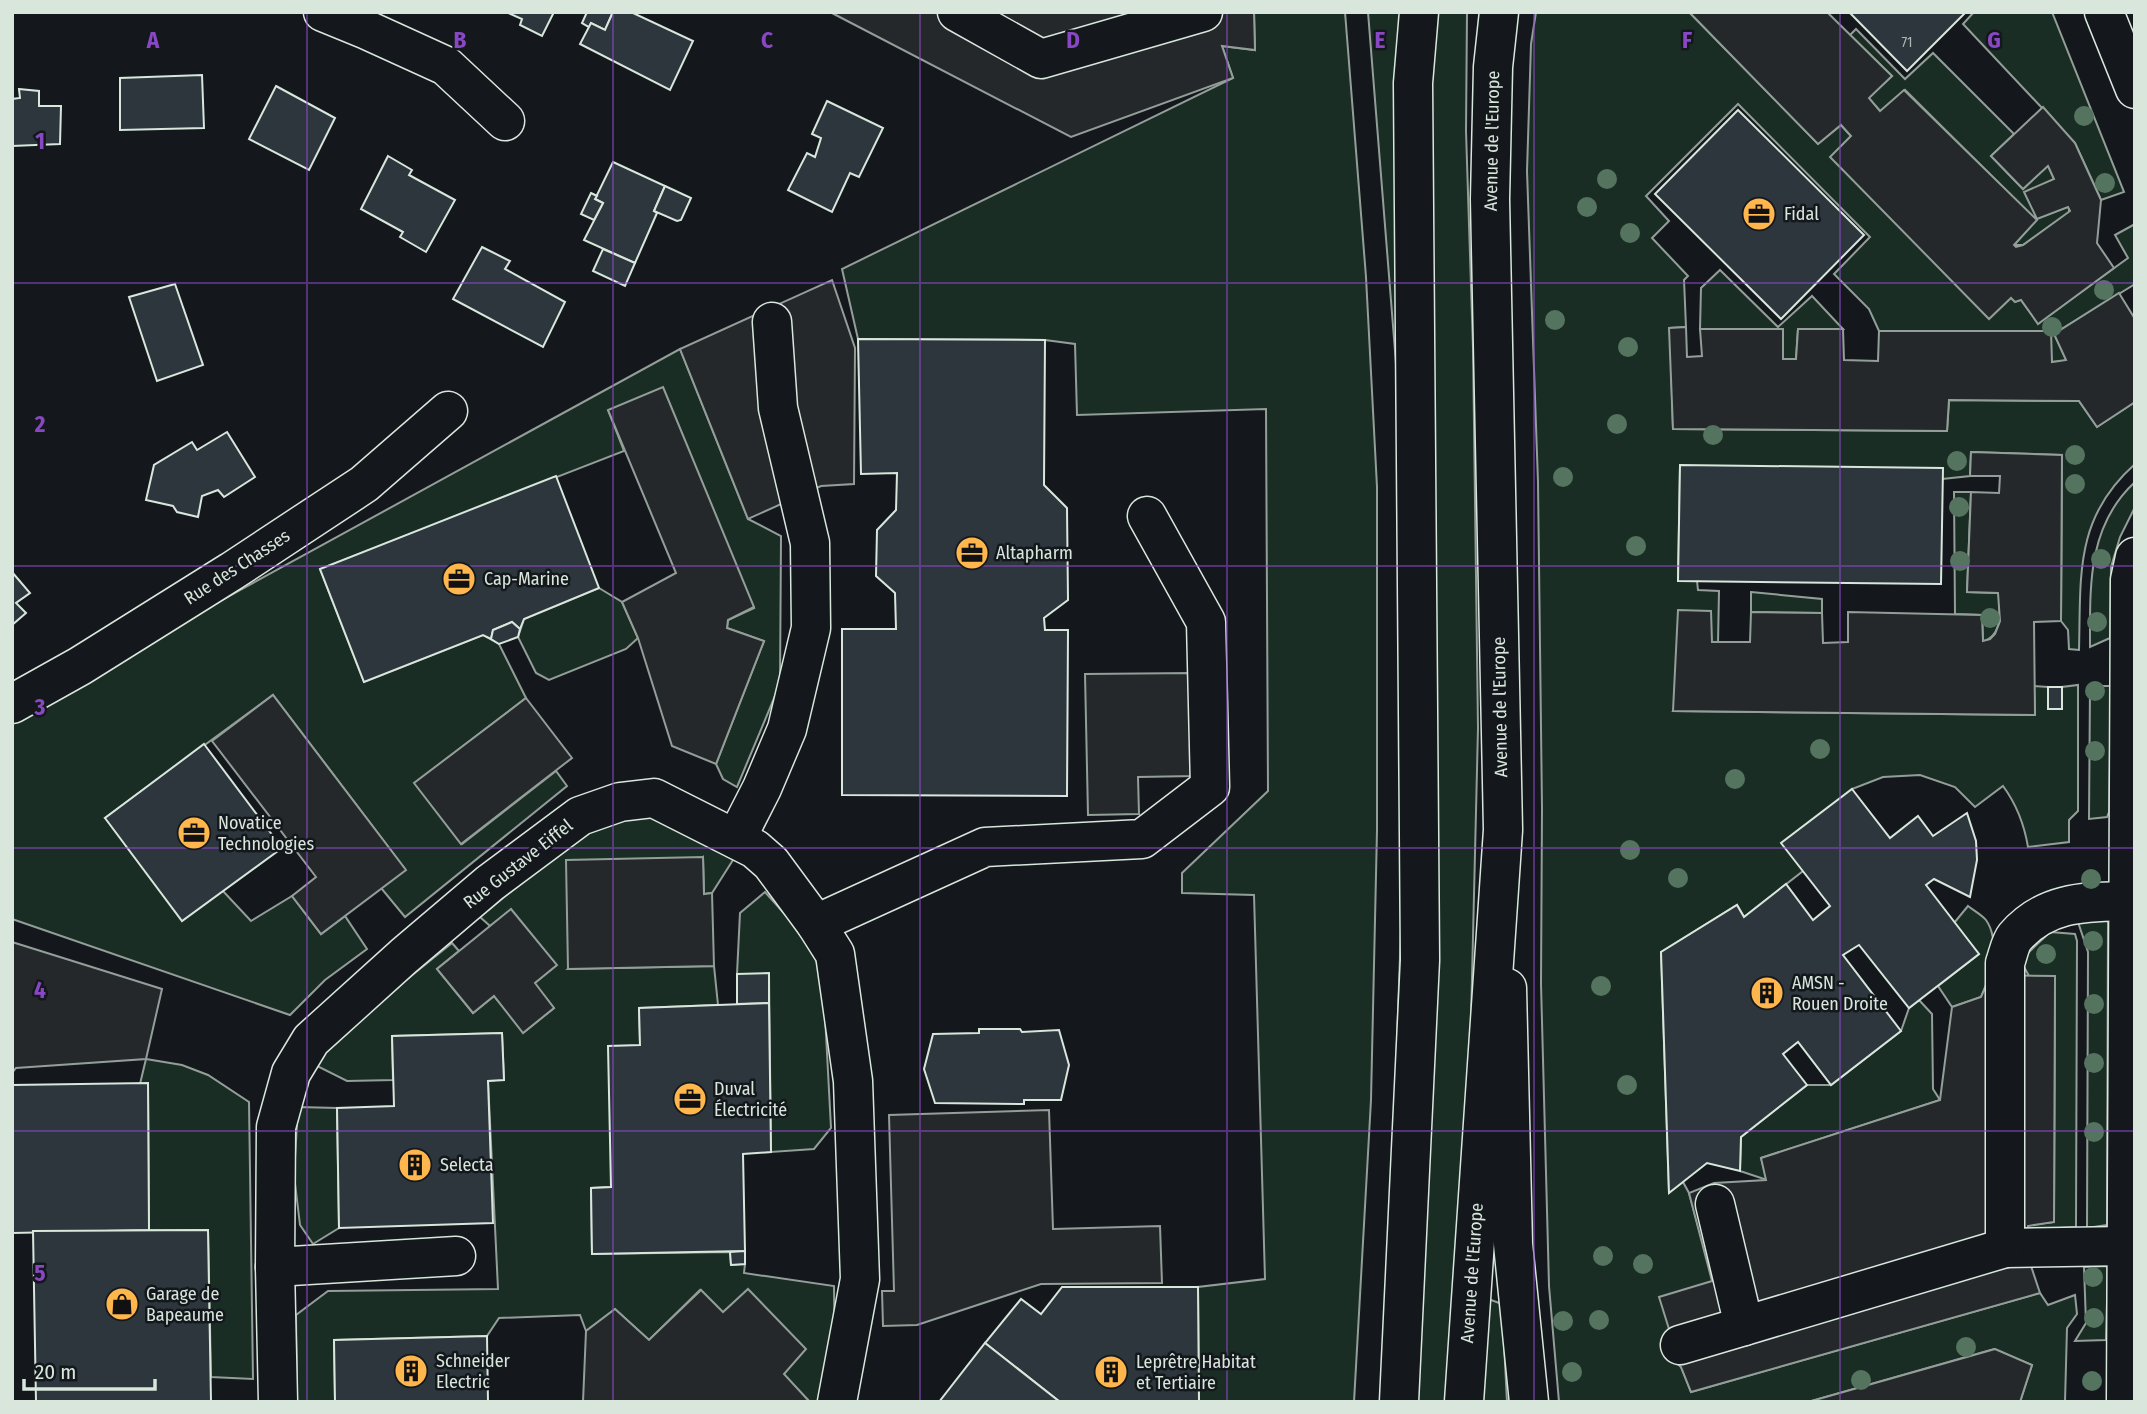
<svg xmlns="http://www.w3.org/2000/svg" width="2147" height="1414" font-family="'Fira Sans Condensed',sans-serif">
  <rect width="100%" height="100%" fill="#14181c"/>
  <g fill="#1a2d24" stroke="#939e99" stroke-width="2">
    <path d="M1254,12H1345L1366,277L1377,487V830L1371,1100L1354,1402H1199L1198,1287L1265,1279L1254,895L1182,893V873L1268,791L1266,409L1077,415L1075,344L1045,340L858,339L842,269L1233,78L1222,46L1255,50Z"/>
    <path d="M1368,12H1407L1411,726L1386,1350L1403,872L1397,376Z"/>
    <path d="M1435,12H1467L1466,131L1473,348L1478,728L1470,1062L1454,1402H1412L1424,239Z"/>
    <path d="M1536,12H1689L1818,144L1841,125L1851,136L1831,157L2011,297L2021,300L2038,323L2128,258L2115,235L2135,224V284L2054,334L2067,361L2051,362L2050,331H1879L1869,309L1834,274L1870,237L1738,104L1646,196L1669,221L1652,238L1688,276L1684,280L1686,327L1670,328L1673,429L1947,431L1949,400L2079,401L2097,427L2135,402V464C2074,518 2081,576 2079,650L2069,649L2068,630L2061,621L2062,455L1971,452L1970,476L1942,479L1680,466L1678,581H1697L1698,590L1719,591L1718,643L1711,642L1673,711L2035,715L2034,686L2048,687V709H2062V687L2078,685V811L2069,820V842L2028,847C2024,823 2017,805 2003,786L1975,807L1955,787L1920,775L1883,777L1852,789L1803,871L1744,917L1737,905L1661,952L1669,1192L1683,1182L1689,1193L1713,1281L1669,1329L1665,1350L1681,1367L1691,1392L2040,1293L2048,1305L2075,1295L2077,1314L2067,1328L2065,1402H2020L2032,1365L1994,1349L1808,1402H1559L1549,1286L1541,984L1542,809L1538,482L1527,171L1531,44Z"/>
    <path d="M1974,12H2052L2124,192L2101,200L2075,143L1963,24Z"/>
    <path d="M1856,29L1905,79L1933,53L2014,134L1991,156L2023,189L2048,165L2054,179L2038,218L2069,206V214L2023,245H2014L2036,220L1905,90L1881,112L1868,98L1892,76L1850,35Z"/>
    <path d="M1720,270L1778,327L1812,296L1843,329H1798L1796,359H1783V329H1700L1701,288Z"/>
    <path d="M680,349L748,519L781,536L780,684L737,787L723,779L716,764L764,641L727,628L728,620L754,608L608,410L624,451L320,569L364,682L483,635L499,644L526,698L415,783L462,844L556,771L567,786L405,917L381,888L405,869L273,695L105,818L223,891L251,921L292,896L321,934L345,916L367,949L325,980L290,1015L12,919V715Z"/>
    <path d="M2135,482V507L2120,537L2111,567L2110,638L2090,647C2090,587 2087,526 2135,482Z"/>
    <path d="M1954,492H1971L1967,592L1999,593C1999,612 2004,634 1983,642L1982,615L1955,614Z"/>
    <path d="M599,588L622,602L638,638L626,649L549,680L536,673L518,637L524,619Z"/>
    <path d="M1751,592L1822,599V613L1751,612Z"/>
    <path d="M2090,686H2111L2109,812L2107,817L2089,819Z"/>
    <path d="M645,815L693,826L733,860L712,893L704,894L703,857L568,969L714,966L718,1005L639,1008L640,1045L611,1187L591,1188L592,1254L730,1252L731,1265L745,1264L744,1273L834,1286L835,1365L827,1402H807L808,1400L700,1290L649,1340L615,1309L586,1331L580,1315L499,1318L487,1336L334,1340L335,1402H297L296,1315L328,1291L498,1289L488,1081L504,1079L502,1033L392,1036L393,1080L347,1081L315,1065L339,1034L452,943L459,951L437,969L473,1013L494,996L524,1032L554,1008L534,983L556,965L511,910L490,926L480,917L593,824Z"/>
    <path d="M765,892L808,940L823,978L831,1128L814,1149L771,1152L769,974H737L740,913Z"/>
    <path d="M1968,906C1973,910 1982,915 1986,920C2001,941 1990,977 1981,997L1952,1007L1938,986L1979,954L1954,923Z"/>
    <path d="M2077,919L2108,920L2107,1225L2087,1228L2088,952Z"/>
    <path d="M2050,932L2075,934L2077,941L2076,1227L2028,1230V1225L2054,1222L2055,976H2029L2023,965L2027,954Z"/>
    <path d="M1919,1000L1932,1014L1933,1089L1940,1100L1761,1158L1767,1180L1740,1171L1741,1137L1807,1085H1831L1901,1031L1909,1008Z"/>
    <path d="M146,1059L182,1065L208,1075L249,1102L253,1379L211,1377L208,1230H149L148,1084H140Z"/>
    <path d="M298,1107L337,1108L339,1228L313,1244L300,1225L294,1175Z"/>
    <path d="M2108,1266L2106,1340L2075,1341L2086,1323L2084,1267Z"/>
    <path d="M1491,1300L1502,1304L1507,1402H1477L1484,1304Z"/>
  </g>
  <g fill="#24282b" stroke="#939e99" stroke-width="2">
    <path d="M830,12H1254L1255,50L1222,46L1233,78L1071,137Z"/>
    <path d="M1689,12H1827L1892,76L1869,98L1880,111L1904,90L2037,220L2014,245L2016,247L2023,245L2070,211L2068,207L2037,219L2024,192L2054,179L2048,166L2023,189L1991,156L2043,107L2075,143L2101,200L2097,243L2114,268L2038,324L2021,300L2015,302L2011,298L1989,319L1830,157L1851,136L1841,125L1818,144Z"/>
    <path d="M832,280L855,348L854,484L821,486L748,519L680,349Z"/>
    <path d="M2119,293L2135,319V402L2097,427L2079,401L1949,400L1947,431L1673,429L1669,328L1686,327L1687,357L1702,356L1700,329H1783V359H1796L1798,329H1843L1844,360L1878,361L1879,331H2051L2052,362L2066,360L2054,334Z"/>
    <path d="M663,387L754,607L728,620L727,628L764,641L716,764L672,746L638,638L622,602L676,573L608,410Z"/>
    <path d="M1971,452L2062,455L2061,621L2034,622L2035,715L1673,711L1678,610L1711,611L1712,642H1750L1751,612L1822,613L1823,643L1848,642V612L1982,615L1983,641L1990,639L1995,634L2000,621L1998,593L1967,592L1971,492L1999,493L2000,476H1970Z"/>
    <path d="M1192,673L1194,776L1138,777L1139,814L1088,815L1085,674Z"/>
    <path d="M273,695L406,870L321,934L292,896L316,877L212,741Z"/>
    <path d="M526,698L572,758L461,844L414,783Z"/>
    <path d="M703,857L704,894L712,893L714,966L568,969L566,860Z"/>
    <path d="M511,909L557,965L535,983L554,1008L523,1033L494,996L473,1013L437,969Z"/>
    <path d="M12,942L162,989L146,1059L16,1068L12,1073Z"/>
    <path d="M1991,975L2055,976L2054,1222L2028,1226L2030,1263L2040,1293L1691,1392L1681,1367L1665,1350L1669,1329L1659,1297L1712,1281L1689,1193L1714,1183L1766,1180L1761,1158L1940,1100L1952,1007L1981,997Z"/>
    <path d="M1049,1110L1053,1229L1160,1226L1162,1283L1041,1284L917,1325L883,1326L882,1291H894L889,1115Z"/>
    <path d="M748,1289L806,1349L784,1374L808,1400L807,1402H583L586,1331L615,1309L649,1340L701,1290L723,1312Z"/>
    <path d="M1995,1349L2032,1365L2020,1402H1808Z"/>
  </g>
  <g fill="#2c363c" stroke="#d8e6dc" stroke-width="2">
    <path d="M506,12H554L542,36L520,25L522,19Z"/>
    <path d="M587,12H613L605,30L591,23L589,27L582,23Z"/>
    <path d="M613,12H631L693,41L670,90L580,44L591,23L605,30Z"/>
    <path d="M1849,12H1966L1907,71Z"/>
    <path d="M202,75L204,128L120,130V78Z"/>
    <path d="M276,86L335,118L309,170L249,139Z"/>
    <path d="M19,89L39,91V106H61L60,144L12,146V99L20,98Z"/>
    <path d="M827,101L883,128L859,177L850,173L832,212L788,190L807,153L815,157L821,138L812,134Z"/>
    <path d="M1738,110L1864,235L1781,319L1655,194Z"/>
    <path d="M388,156L412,170L409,175L455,200L426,252L400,237L403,232L361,209Z"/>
    <path d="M613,162L665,186L654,211L657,213L635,263L584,240L603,203L595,199Z"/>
    <path d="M665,186L691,198L681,220L677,221L654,211Z"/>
    <path d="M591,193L597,196L595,199L603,203L594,220L581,214Z"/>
    <path d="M482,247L510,261L505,269L565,302L543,347L453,299Z"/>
    <path d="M603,249L635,263L625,286L593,271Z"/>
    <path d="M175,284L203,365L157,381L129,297Z"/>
    <path d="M858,339L1045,340L1044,485L1067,508L1068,600L1044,618L1045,630H1068L1067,796L842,795V629H896L895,593L876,576L877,530L896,510L897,473L861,474Z"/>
    <path d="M227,432L255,477L224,497L218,490L202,496L198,517L177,512L173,506L146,500L154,465L192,442L197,450Z"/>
    <path d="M1680,465L1943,468L1941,584L1678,581Z"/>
    <path d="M556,476L599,588L524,619L520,629L512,622L493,630L491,639L483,635L364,682L320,569Z"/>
    <path d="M12,572L30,593L16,603L26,613L12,625Z"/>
    <path d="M512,622L520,629L518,637L499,644L491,639L493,630Z"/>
    <rect x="2048" y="687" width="14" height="22"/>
    <path d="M204,744L282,848L182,921L105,818Z"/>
    <path d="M1852,789L1890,838L1918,816L1933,836L1967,813L1976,841L1977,860L1970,897L1934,879L1926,885L1979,954L1909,1008L1859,945L1843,955L1901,1031L1831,1085L1798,1042L1783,1054L1807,1085L1741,1137L1740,1171L1707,1163L1669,1193L1661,952L1737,905L1744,917L1786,884L1813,920L1830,906L1781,843Z"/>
    <path d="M769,973V1003L737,1004V974Z"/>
    <path d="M769,1003L771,1152L743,1154L745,1251L592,1254L591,1188L611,1187L608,1046L640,1045L639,1008Z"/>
    <path d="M979,1029H1020L1022,1032L1059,1030L1069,1065L1061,1100H1024V1104L935,1103L924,1069L933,1034L979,1033Z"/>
    <path d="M502,1033L504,1080L488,1081L493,1223L339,1228L337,1108L394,1106L392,1036Z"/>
    <path d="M148,1083L149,1230L13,1233L12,1085Z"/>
    <path d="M208,1230L211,1402H36L33,1231Z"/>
    <path d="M745,1251V1264L731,1265L730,1252Z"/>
    <path d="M1062,1287H1198L1199,1402H1060L985,1343L1021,1299L1041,1314Z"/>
    <path d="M487,1336L488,1402H335L334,1340Z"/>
    <path d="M985,1343L1060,1402H939Z"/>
  </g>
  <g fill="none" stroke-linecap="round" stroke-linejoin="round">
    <defs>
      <g id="minor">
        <path d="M323,12L367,30L446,66L505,121"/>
        <path d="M957,12L1041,59L1203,12"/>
        <path d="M2104,12L2135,89"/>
        <path d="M12,704L80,666L232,571L364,484L448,411"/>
        <path d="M736,839L762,788L787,729L811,628L810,543L778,408L772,322"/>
        <path d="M816,924L985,847L1142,839L1210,787L1206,622L1147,516"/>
        <path d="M1507,988L1513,1244L1529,1402"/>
        <path d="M2127,1246L2005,1248V963C2008,955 2010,943 2015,937C2046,901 2085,902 2128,901"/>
        <path d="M275,1267L456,1256"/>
        <path d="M1744,1326L2005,1248"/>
        <path d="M1680,1345L1744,1326L1715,1204"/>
        <path d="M278,1402L275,1267L276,1127L291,1073L311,1040L404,956L490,883L580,816L620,802L654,798L755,849L771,863L816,924L835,954L853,1081L860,1279L837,1402"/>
        <path d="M2126,1402L2130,580L2135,557"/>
      </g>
      <g id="major">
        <path d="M1399,1402L1420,960L1413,83L1419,12"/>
        <path d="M1464,1402L1503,830L1490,199L1493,67L1499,12"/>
      </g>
    </defs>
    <use href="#minor" stroke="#d8e6dc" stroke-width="41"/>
    <use href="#major" stroke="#d8e6dc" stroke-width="41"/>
    <use href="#minor" stroke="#14181c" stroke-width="38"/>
    <use href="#major" stroke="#14181c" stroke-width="38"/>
  </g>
  <g fill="#55745f">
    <circle cx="2084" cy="116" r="10"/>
    <circle cx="1607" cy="179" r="10"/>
    <circle cx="2105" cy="183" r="10"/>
    <circle cx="1587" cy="207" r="10"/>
    <circle cx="1630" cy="233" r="10"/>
    <circle cx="2104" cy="290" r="10"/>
    <circle cx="1555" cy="320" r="10"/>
    <circle cx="2052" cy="327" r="10"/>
    <circle cx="1628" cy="347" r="10"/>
    <circle cx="1617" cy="424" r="10"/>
    <circle cx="1713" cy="435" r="10"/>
    <circle cx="2075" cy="455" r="10"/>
    <circle cx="1957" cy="461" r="10"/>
    <circle cx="1563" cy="477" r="10"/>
    <circle cx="2075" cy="484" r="10"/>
    <circle cx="1959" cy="507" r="10"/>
    <circle cx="1636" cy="546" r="10"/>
    <circle cx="2101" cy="559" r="10"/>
    <circle cx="1960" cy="561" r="10"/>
    <circle cx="1990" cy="618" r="10"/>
    <circle cx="2097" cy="622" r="10"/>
    <circle cx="2095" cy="691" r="10"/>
    <circle cx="1820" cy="749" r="10"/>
    <circle cx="2095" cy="751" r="10"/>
    <circle cx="1735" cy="779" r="10"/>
    <circle cx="1630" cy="850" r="10"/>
    <circle cx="1678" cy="878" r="10"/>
    <circle cx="2091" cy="879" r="10"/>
    <circle cx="2093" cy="941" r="10"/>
    <circle cx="2046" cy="954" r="10"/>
    <circle cx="1601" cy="986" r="10"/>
    <circle cx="2094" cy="1004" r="10"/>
    <circle cx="2094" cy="1063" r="10"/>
    <circle cx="1627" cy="1085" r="10"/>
    <circle cx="2094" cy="1132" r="10"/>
    <circle cx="1603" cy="1256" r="10"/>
    <circle cx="1643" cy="1264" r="10"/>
    <circle cx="2093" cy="1277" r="10"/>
    <circle cx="2094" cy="1318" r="10"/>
    <circle cx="1599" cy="1320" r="10"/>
    <circle cx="1563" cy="1321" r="10"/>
    <circle cx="1966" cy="1347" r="10"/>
    <circle cx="1572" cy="1372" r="10"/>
    <circle cx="1861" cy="1380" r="10"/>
    <circle cx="2092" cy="1381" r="10"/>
  </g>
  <path fill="none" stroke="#8948c3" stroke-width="2" stroke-opacity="0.55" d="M307,12V1402M613,12V1402M920,12V1402M1227,12V1402M1534,12V1402M1840,12V1402M12,283H2135M12,566H2135M12,848H2135M12,1131H2135"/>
  <defs>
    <symbol id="office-disc" viewBox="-11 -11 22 22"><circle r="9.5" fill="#ffb74d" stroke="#14181c"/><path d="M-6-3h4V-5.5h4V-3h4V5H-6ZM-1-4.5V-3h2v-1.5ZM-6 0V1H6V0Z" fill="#111"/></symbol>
    <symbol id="building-disc" viewBox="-11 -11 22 22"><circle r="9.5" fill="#ffb74d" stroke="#14181c"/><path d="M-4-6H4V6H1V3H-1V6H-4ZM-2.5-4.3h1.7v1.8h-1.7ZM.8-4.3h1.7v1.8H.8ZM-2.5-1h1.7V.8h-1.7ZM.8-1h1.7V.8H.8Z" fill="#111"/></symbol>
    <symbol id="shop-disc" viewBox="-11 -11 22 22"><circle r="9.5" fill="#ffb74d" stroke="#14181c"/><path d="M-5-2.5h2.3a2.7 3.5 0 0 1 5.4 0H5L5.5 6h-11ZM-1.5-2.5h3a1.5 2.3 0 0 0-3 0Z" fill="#111"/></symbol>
  </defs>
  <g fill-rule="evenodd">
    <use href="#office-disc" x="1740" y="195" width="38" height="38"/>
    <use href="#office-disc" x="953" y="534" width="38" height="38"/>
    <use href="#office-disc" x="440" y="560" width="38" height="38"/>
    <use href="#office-disc" x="175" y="814" width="38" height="38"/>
    <use href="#building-disc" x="1748" y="974" width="38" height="38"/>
    <use href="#office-disc" x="671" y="1080" width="38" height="38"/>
    <use href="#building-disc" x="396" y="1146" width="38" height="38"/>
    <use href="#shop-disc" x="103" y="1285" width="38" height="38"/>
    <use href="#building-disc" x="392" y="1352" width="38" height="38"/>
    <use href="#building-disc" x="1092" y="1353" width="38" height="38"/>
  </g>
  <g text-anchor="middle" stroke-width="5" stroke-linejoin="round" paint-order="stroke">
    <g font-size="14" fill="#adbab4">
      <text x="1907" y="47">71</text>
    </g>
    <g font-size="18" fill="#d8e6dc" stroke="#14181c">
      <text transform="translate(1492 141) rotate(-89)" y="6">Avenue de l'Europe</text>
      <text transform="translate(237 567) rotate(-33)" y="6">Rue des Chasses</text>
      <text transform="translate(1500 707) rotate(-91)" y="6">Avenue de l'Europe</text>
      <text transform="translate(518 864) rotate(-38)" y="6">Rue Gustave Eiffel</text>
      <text transform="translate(1472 1273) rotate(-86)" y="6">Avenue de l'Europe</text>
    </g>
    <g font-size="18" fill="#d8e6dc" stroke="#14181c" text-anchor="start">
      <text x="1784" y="220">Fidal</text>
      <text x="996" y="559">Altapharm</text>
      <text x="484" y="585">Cap-Marine</text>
      <text x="218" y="829">Novatice<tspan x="218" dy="21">Technologies</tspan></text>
      <text x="1792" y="989">AMSN -<tspan x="1792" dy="21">Rouen Droite</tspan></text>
      <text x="714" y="1095">Duval<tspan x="714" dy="21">Électricité</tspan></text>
      <text x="440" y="1171">Selecta</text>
      <text x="146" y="1300">Garage de<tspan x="146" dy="21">Bapeaume</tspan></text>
      <text x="436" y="1367">Schneider<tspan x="436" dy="21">Electric</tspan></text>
      <text x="1136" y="1368">Leprêtre Habitat<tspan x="1136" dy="21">et Tertiaire</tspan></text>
    </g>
  </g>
  <g font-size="23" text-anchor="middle" font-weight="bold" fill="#8948c3" stroke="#14181c" stroke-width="5" stroke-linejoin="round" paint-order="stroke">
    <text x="153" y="48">A</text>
    <text x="460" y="48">B</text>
    <text x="767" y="48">C</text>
    <text x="1073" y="48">D</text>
    <text x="1380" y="48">E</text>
    <text x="1687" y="48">F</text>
    <text x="1994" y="48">G</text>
    <text x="40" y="149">1</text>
    <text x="40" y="432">2</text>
    <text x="40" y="715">3</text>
    <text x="40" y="998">4</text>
    <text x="40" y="1281">5</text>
  </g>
  <rect width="2147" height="1414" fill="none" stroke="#d8e6dc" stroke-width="28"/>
  <path d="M24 1379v10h131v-10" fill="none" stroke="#d8e6dc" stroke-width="3.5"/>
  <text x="35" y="1379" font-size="21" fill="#d8e6dc" stroke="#14181c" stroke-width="5" paint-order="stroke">20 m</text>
</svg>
